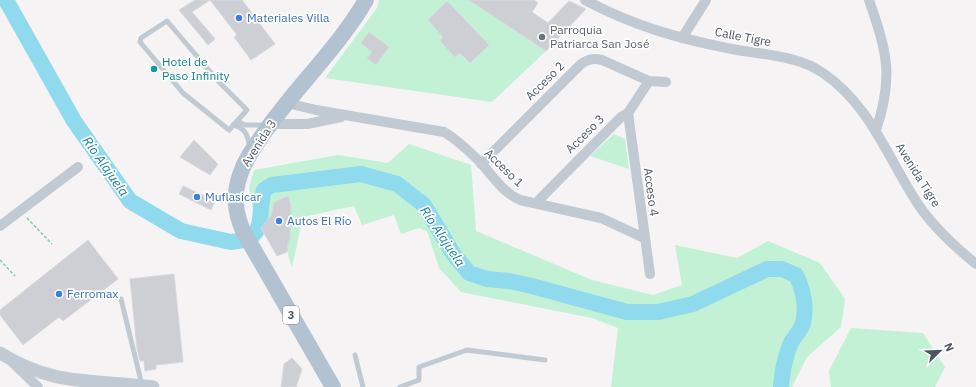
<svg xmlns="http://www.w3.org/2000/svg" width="976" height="387" font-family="'IBM Plex Sans',sans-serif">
  <rect width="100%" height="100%" fill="#f5f3f3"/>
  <g fill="#c3f1d5">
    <path d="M379,0H469L546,51L492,102L325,78L377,8Z"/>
    <path d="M614,134L625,139L629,169L590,156Z"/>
    <path d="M409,144L471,165L476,231L592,280L653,295L682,285L675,245L737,258L768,241L820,263L845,299L841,327L807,357L792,387H611L618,328L592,318L461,292L439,268L427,231L419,228L401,234L394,215L362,225L354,206L303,217L292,267C289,258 284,247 290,239L291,205L288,196L274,202L271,216L258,237L249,188L254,170L338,155L388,163Z"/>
    <path d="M851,328L923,333L945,367L935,387H831L829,371Z"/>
  </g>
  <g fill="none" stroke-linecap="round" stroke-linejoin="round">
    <path stroke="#90daee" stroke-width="16" d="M6,0L74,121L130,201L181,231L231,242C270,239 256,216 264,190L272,185L361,174L397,184L424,205L454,255L469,273L487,279L509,281L532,286L627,312H658L693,304L767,269H782L796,275C803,289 807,307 803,323C801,331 793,337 790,345C785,358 782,372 781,387"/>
  </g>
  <g fill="#cdcfd5" stroke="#d7d9de">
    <path d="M195,0H210L192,12L215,39L208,45L179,10Z"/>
    <path d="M210,0H242L275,44L251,60L234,37L237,35Z"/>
    <path d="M469,0H534L538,3L532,12L548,23L569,1L586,9L546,51Z"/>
    <path d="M447,1L489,45L470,63L460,53L455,57L440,41L443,37L428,20Z"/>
    <path d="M369,32L389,47L376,65L367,58L372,52L361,43Z"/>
    <path d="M194,140L218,164L210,175L180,157Z"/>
    <path d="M183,186L215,201L211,210L179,194Z"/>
    <path d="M288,196L291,205L290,239L288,242L287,252L277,256L261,228L271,216L274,202Z"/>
    <path d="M88,240L118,279L63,321L59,317L23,345L0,315V310Z"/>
    <path d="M174,274L183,362L156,365V369L145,371L144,361H140L137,348L130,279Z"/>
    <path d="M292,358L302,369L296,387H281L284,364Z"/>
  </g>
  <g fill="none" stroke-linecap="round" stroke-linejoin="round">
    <g stroke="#7ad0a6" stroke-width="1.5" stroke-dasharray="3 2" stroke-linecap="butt">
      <path d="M27,218L52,244"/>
      <path d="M0,260L15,276"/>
    </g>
    <g stroke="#c1cad2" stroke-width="5">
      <path d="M167,21L218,81L247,110L229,130L183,93L140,42L141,38Z"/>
      <path d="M237,121L245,125H265"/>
      <path d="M233,125C246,128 248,136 250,148"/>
      <path d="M121,299L142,385"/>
      <path d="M355,355L363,387"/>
      <path d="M400,387L419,380V367L467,350L545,360"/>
    </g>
    <g stroke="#c1cad2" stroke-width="10">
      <path d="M585,0C632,25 676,38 727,48C759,55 796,54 823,73C869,104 887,156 916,201C931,225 954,246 976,264"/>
      <path d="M869,0C887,52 894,77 876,130"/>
      <path d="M682,38L706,0"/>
      <path d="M287,103L316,110L444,132C458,140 471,153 482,164C494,178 504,193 520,200L601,218L644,238"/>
      <path d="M628,113L650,274"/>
      <path d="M270,124H307L341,117"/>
      <path d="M481,164L581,64C589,59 593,58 602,60L649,81L666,82"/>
      <path d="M536,203L621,117L628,113L649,81"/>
      <path d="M0,226L78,167"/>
      <path d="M13,363L38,387"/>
    </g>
    <path stroke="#c1cad2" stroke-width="13" d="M0,353C55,387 91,379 153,387"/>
    <path stroke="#b3c2d1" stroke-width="16" d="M333,387L243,231C235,212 233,195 240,175C245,159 255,146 264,133C296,87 338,48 366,0"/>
  </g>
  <g fill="#3f7fe0" stroke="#fff" stroke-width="1.5">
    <circle cx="239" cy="18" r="4"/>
    <circle cx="197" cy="197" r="4"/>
    <circle cx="279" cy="221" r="4"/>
    <circle cx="59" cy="294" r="4"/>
  </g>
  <circle fill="#6b7280" stroke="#fff" stroke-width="1.5" cx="542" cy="37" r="4"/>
  <circle fill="#0f9aa8" stroke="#fff" stroke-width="1.5" cx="154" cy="69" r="4"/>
  <g text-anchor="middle" stroke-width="3.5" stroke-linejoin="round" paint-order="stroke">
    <rect fill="#fff" stroke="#808990" stroke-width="1" x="283" y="306" width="16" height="18" rx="3"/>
    <g font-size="11" font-weight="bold" fill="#4a5661">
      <text x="291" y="319">3</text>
    </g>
    <g font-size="12" fill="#366cbe" stroke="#fff" text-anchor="start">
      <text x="247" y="22">Materiales Villa</text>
      <text x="205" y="201">Muflasicar</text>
      <text x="287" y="225">Autos El Río</text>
      <text x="67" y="298">Ferromax</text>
    </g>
    <g font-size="12" fill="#5b616d" stroke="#fff" text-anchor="start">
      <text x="550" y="34">Parroquia<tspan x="550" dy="14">Patriarca San José</tspan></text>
    </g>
    <g font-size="12" fill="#4a5661" stroke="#fff">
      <text transform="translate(743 37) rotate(11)" y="4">Calle Tigre</text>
      <text transform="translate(545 81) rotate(-45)" y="4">Acceso 2</text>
      <text transform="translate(585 134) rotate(-45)" y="4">Acceso 3</text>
      <text transform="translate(259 143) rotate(-57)" y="4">Avenida 3</text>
      <text transform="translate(504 168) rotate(44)" y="4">Acceso 1</text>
      <text transform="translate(918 175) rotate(58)" y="4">Avenida Tigre</text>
      <text transform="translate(651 192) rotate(82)" y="4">Acceso 4</text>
    </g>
    <g font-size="12" fill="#0d838f" stroke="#fff" text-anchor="start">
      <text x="162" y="66">Hotel de<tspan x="162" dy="14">Paso Infinity</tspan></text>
    </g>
    <g font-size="13" font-style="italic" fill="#0c7c9b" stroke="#fff">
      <text transform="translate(106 166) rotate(55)" y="5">Río Alajuela</text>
      <text transform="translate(443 236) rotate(56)" y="5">Río Alajuela</text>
    </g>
  </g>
  <g transform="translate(940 351) rotate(67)" stroke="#ffffff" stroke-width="3" paint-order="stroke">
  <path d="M0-3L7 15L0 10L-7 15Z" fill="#4a5661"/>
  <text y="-6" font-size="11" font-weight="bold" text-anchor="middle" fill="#4a5661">N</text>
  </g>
</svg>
